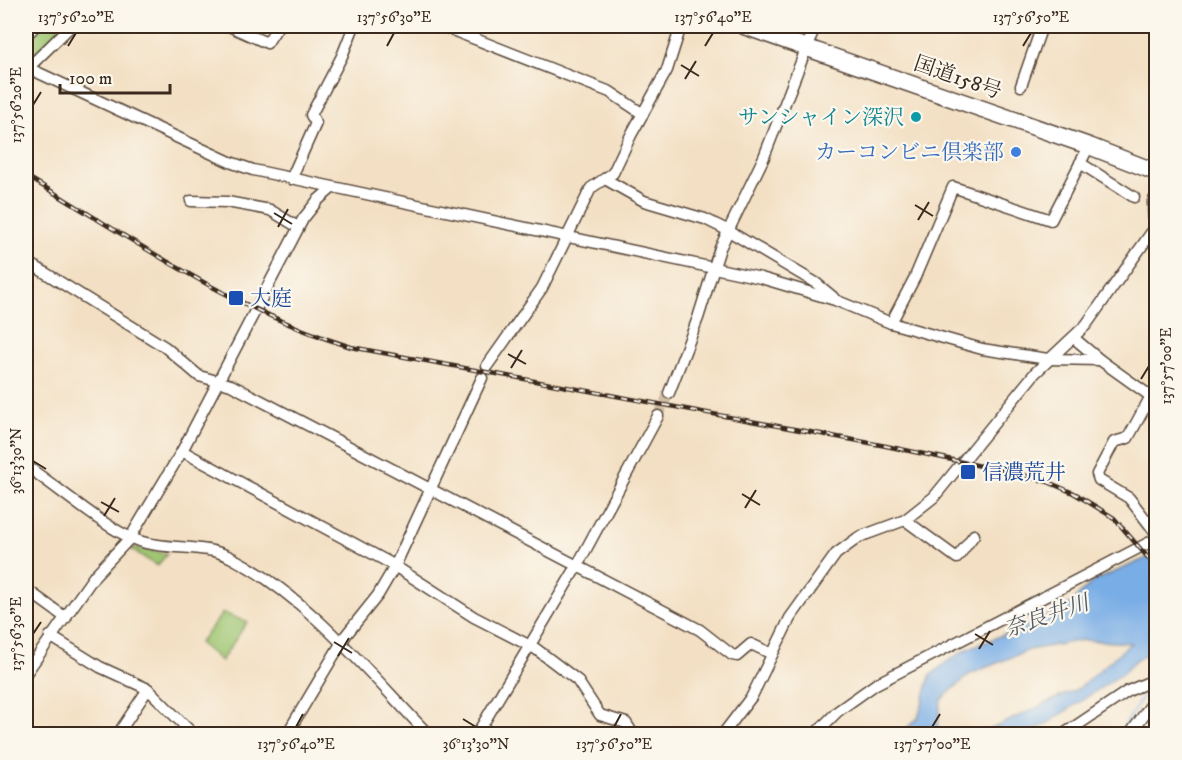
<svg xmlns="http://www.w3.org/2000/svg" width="1182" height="760" font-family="'IM FELL DW Pica','Noto Serif JP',serif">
  <rect width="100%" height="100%" fill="#fbf7ec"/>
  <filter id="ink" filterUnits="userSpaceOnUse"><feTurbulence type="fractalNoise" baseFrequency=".0167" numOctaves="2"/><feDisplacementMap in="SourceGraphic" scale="12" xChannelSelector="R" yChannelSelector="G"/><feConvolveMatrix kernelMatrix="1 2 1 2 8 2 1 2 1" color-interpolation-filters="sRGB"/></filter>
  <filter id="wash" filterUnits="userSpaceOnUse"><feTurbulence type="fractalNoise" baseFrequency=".008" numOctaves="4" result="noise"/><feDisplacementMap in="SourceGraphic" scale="24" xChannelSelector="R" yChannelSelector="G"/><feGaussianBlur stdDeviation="1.35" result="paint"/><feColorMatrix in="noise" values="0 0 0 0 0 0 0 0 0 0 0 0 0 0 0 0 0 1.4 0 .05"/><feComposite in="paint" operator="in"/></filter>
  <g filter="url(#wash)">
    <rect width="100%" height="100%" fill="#f3e0c4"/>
    <g fill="#9fc672" stroke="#6d7848" stroke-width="1.5">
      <path d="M42,26H66L26,64V43Z"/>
      <path d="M133,547L167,554L157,566L131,549Z"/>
      <path d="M223,613L247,622L221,661L199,643Z"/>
    </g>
    <path fill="#79ade6" stroke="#5a6c82" stroke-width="1.5" d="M1156,554V650L1136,660L1123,673L1045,725L1025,734H980L1079,688L1131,643L1083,640L1029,650L970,674L941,700L937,734H900L918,718L930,676L945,663L967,649L1039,621L1071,603L1092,582Z"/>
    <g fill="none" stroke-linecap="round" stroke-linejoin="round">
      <path stroke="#79ade6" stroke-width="2" d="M1119,734L1147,690"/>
    </g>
  </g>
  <g filter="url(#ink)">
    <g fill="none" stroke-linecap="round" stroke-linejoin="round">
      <path stroke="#cebca3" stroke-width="10" stroke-dasharray="10 5" stroke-linecap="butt" d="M658,416L669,393"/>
      <defs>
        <g id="minor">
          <path d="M229,26L267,43L278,26"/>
          <path d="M442,26L610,92L643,114"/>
          <path d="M26,67L230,162L253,170L761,278L835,300L891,323L982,349L1048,359L1100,360L1156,400"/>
          <path d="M26,70L71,26"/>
          <path d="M1021,86L1042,26"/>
          <path d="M1080,163L1134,197"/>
          <path d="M291,179L316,123L311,115L342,56L354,26"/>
          <path d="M605,179L644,201L705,219L727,230L816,283L833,297"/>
          <path d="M191,201L227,202L270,210L298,227"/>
          <path d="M26,261L165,347L199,376L231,385L700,630L732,655L737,656L751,644L772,654"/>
          <path d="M891,323L915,277L953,187L1051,220L1089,146"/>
          <path d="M1075,339L1100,360"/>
          <path d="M487,366L542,288L591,188L613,173L631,135L667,70L681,26"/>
          <path d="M669,393L698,318L720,248L764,157L815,26"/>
          <path d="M1151,396L1128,438L1114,442L1097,474L1099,480L1129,498L1156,533"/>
          <path d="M182,451L390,563L474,617L536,649L577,680L600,715L626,723L633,734"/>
          <path d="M26,466C57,486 106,530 139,541C169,551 204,543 232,558C308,597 369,673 428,734"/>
          <path d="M905,520L957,558L974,535"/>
          <path d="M26,589L66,618"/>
          <path d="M50,636L100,667L148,689L193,734"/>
          <path d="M26,673L95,575L130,538L182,451L303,219L318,200L332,188"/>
          <path d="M118,734L148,689"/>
          <path d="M287,734L346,635L378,595L395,566L482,378"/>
          <path d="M477,734L577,566L658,416"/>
          <path d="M723,734L752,696L790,618L836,554L859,537L905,520L934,497L1035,373L1086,325L1154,229L1153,202L1156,196"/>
          <path d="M815,734L838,711L876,684L1156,539"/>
          <path d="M1064,734L1128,691L1156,679"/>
          <path d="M1130,734L1156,698"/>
        </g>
        <g id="highway">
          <path d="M744,26L1089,146L1156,172"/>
          <path d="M26,31L31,26"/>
        </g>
      </defs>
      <use href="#minor" stroke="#574537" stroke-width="13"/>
      <use href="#highway" stroke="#574537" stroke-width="19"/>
      <use href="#minor" stroke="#fff" stroke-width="10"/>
      <use href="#highway" stroke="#fff" stroke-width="16"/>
      <defs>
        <g id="rail">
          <path d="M26,176C131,238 234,311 351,347L886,446L1019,474L1048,482L1078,495"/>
          <path d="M1072,492L1114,518L1156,567"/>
        </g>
      </defs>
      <use href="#rail" stroke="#3b2a1e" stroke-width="4.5"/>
      <use href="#rail" stroke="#fbf7ec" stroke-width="2" stroke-dasharray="7" stroke-linecap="butt"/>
    </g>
  </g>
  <path fill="none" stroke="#3b2a1e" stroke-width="2" d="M68,46L76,33M387,46L394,33M705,46L713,33M1023,46L1031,33M681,65L699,76M685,79L696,61M33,105L41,92M915,205L933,216M274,213L292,224M918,220L929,202M278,227L288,209M508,354L526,364M511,368L522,350M1141,379L1149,366M33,461L46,469M742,494L760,505M101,502L119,512M745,508L756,490M104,516L115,498M33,634L41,622M975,634L993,645M334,642L352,653M979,649L990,631M338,656L349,638M463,719L476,727M296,727L303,714M614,727L621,714M932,727L940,714"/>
  <circle fill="#0f9aa8" stroke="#fbf7ec" stroke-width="2" cx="916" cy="117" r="6"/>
  <circle fill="#3f7fe0" stroke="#fbf7ec" stroke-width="2" cx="1016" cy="152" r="6"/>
  <g fill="#1a4fb4" stroke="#fbf7ec" stroke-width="2">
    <rect x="228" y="290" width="16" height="16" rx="3"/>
    <rect x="960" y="464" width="16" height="16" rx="3"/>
  </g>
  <g text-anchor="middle" stroke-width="4.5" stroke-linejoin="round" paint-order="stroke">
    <g font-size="21" fill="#3b2a1e" stroke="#fbf7ec">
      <text transform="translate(958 77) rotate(19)" y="7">国道158号</text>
    </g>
    <g font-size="21" fill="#0d838f" stroke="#fbf7ec" text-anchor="end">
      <text x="904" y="124">サンシャイン深沢</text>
    </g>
    <g font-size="21" fill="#366cbe" stroke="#fbf7ec" text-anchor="end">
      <text x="1004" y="159">カーコンビニ倶楽部</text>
    </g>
    <g font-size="21" fill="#164399" stroke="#fbf7ec" text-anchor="start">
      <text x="250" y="305">大庭</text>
      <text x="982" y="479">信濃荒井</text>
    </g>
    <g font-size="22" font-style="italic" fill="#515864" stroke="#fbf7ec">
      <text transform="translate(1046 615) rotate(-19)" y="8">奈良井川</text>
    </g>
  </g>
  <rect width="1182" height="760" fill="none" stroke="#fbf7ec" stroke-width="66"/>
  <path d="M60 84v9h110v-9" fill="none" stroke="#3b2a1e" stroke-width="3"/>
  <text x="69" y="84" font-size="18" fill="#3b2a1e" stroke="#fbf7ec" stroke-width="4.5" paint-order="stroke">100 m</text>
  <rect x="33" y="33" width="1116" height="694" fill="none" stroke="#3b2a1e" stroke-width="2"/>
  <g font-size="15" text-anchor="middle" fill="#3b2a1e">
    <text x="76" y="22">137°56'20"E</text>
    <text x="394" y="22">137°56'30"E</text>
    <text x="713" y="22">137°56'40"E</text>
    <text x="1031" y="22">137°56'50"E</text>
    <text transform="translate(16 105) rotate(-90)" y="5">137°56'20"E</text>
    <text transform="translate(1166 366) rotate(-90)" y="5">137°57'00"E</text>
    <text transform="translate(16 461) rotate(-90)" y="5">36°13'30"N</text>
    <text transform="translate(16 634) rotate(-90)" y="5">137°56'30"E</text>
    <text x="296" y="749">137°56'40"E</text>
    <text x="476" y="749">36°13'30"N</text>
    <text x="614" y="749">137°56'50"E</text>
    <text x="932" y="749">137°57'00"E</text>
  </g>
</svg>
